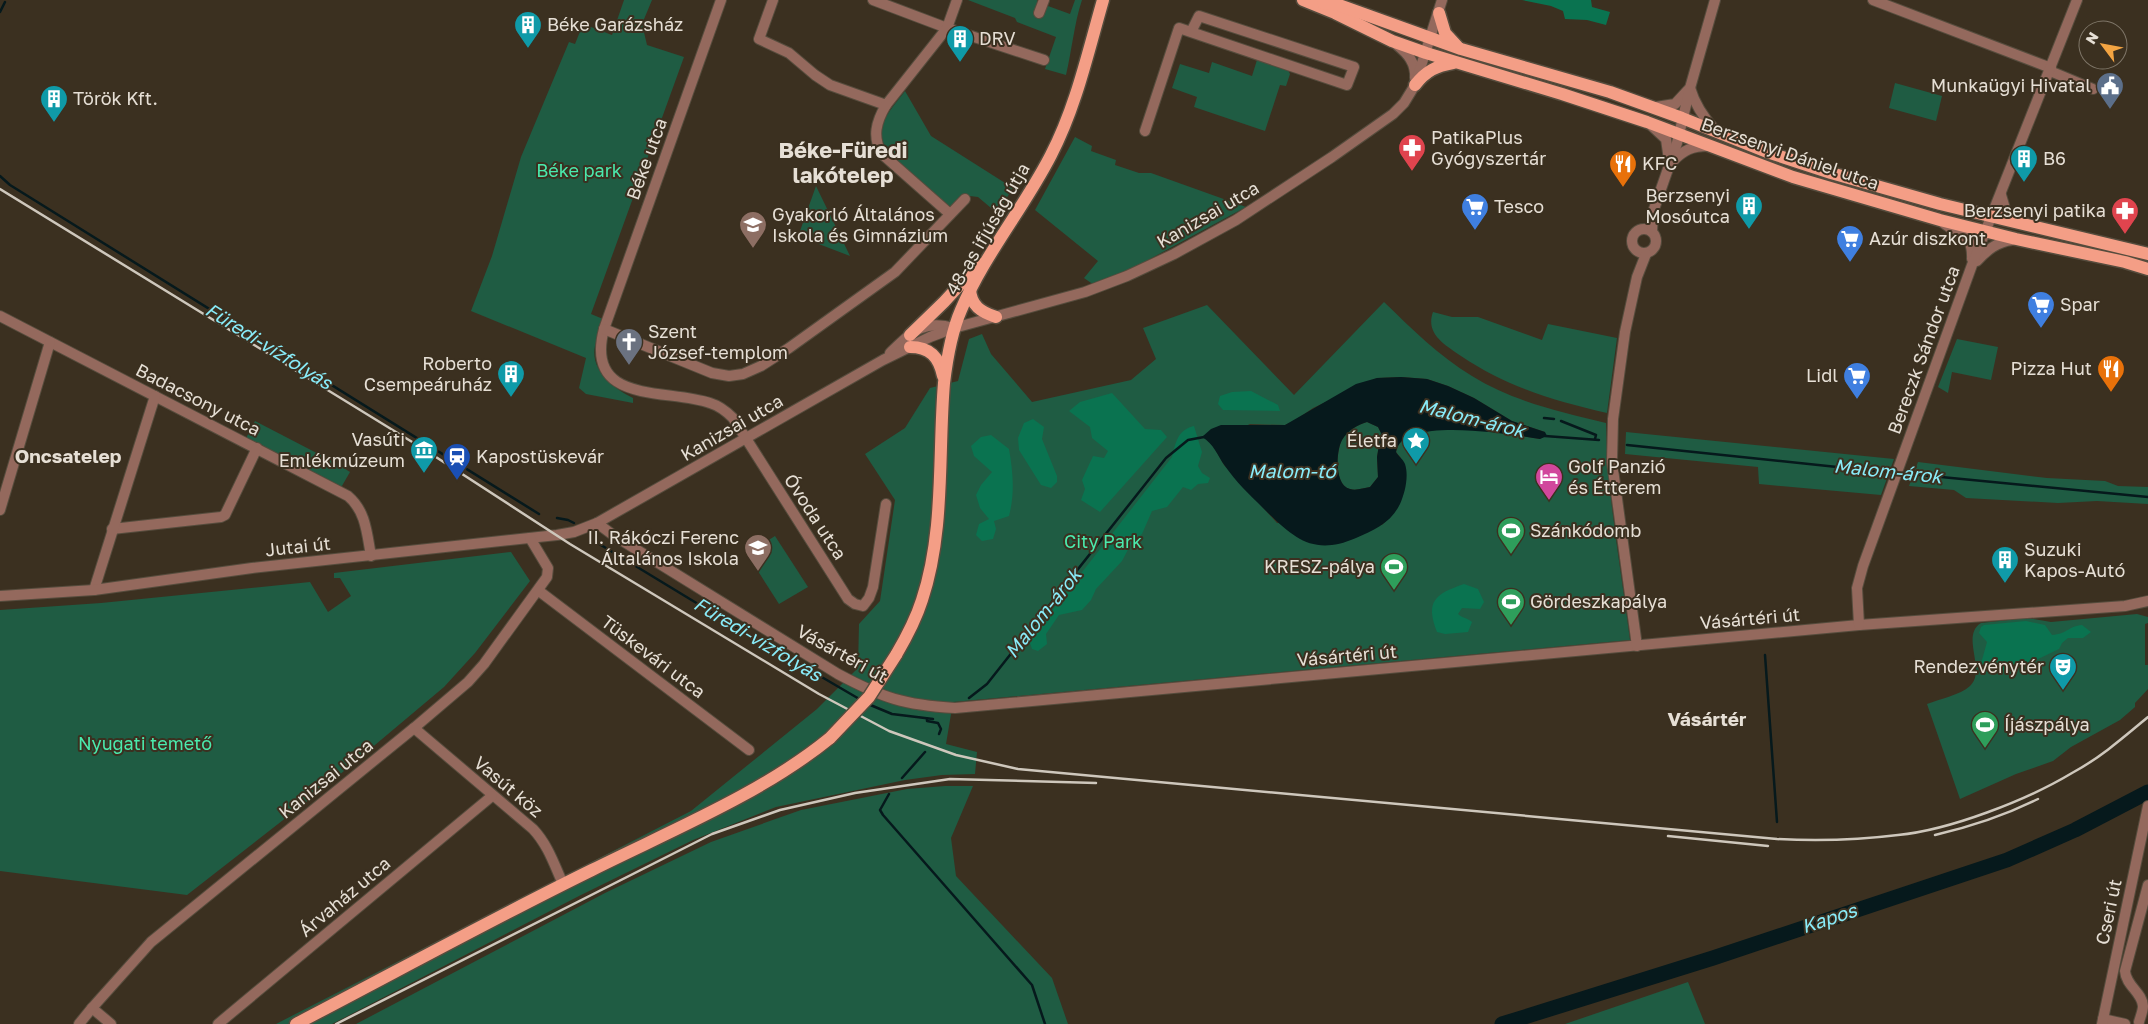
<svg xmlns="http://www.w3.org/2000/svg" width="2148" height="1024" font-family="'Golos Text',sans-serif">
  <rect width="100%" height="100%" fill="#3b3020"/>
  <g fill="#1f5c43" fill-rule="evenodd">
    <path d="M624,0H652L642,24L647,45L684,57L591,314L603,319C601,328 597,337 595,346C590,371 614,388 633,398V403L586,394L579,388L586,358L471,311L492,256L521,157L569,42L575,44L583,24L612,35Z"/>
    <path d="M968,0H1037V2L1070,14L1075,0H1082C1074,24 1072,50 1066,75L1045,69L1056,37L1017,22L1015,18Z"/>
    <path d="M1257,60L1288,70L1290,74L1286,86L1280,85L1265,131L1194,107L1197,97L1172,88L1180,64L1209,73L1212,62L1252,76Z"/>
    <path d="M1895,83L1942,96L1936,121L1889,108Z"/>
    <path d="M905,91L931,136L1013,188L997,213L978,197L962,195L950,207L888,152C872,127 890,111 905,91Z"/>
    <path d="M1075,137L1092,146L1091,151L1116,160L1115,165L1139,173H1151L1246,207L1124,273L1094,285L1084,278L1098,261L1035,210Z"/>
    <path d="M816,186L850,256L803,238L805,233L800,231Z"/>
    <path d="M1384,302C1412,329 1439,356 1472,376C1512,401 1560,412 1606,423C1607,496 1621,568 1630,640L953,702L946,744L977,752L975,774L942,775L905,780L776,807L693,840L579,896L332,1024H276L691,811L817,709L858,668L859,624L880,601L895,500L865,454L905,428L930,388L958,381L969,339L982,334L991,354L1032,402L1131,380L1156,359L1143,328L1207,305L1294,395ZM1401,377L1427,379L1448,386L1474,398L1512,421L1545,432L1540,439C1496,433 1441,418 1400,441L1396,452L1401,458C1400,488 1406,503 1382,525L1277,523L1224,465L1211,442L1250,424L1285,425L1294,421L1313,408L1377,378Z"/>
    <path d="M1433,312L1452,317H1478L1542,340L1548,324L1617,338L1607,413C1554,401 1507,387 1461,356C1445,345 1425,334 1433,312Z"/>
    <path d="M1957,339L1998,347L1991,380L1952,372L1948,393L1938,387Z"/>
    <path d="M255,421L334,462L350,472L339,491L244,442Z"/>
    <path d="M1367,422L1378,427L1381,433L1377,457L1378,477L1370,487C1364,488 1356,491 1350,489C1334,485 1336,451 1342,440C1348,430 1357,425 1367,422Z"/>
    <path d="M1626,432L1894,459L1881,495L1759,484L1758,467L1625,454Z"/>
    <path d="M1918,462L2047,478L2105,481L2118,486L2148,487V504L2097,501L2058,503L1966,498L1954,490L1909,486Z"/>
    <path d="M775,536L808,587L779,604L747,554Z"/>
    <path d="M511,552L530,581L475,653L444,687L319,792L187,895L0,871V610L101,603L310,582L328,612L351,596L340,578H334V573Z"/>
    <path d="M2137,614L2148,617V623L2145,624V665H2148V689L2135,703V707L2120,720L2071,747L2053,761L2016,774L1960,799L1927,704C1940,699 1960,695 1970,686C1987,670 1960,636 1981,623L2027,618L2051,622Z"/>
    <path d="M945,786H973L951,838L956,876L1052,978L1068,1024H356L605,893L711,842L801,810L907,789Z"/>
    <path d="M1688,982L1705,1024H1565Z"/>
  </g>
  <g fill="#0a7350">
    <path d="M1522,0H1591L1592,7L1610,12L1606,25L1587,20L1565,19L1563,11L1551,6Z"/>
    <path d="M1251,391L1278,405L1280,411L1223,410L1218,404L1220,396L1232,392Z"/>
    <path d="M1112,393L1145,429L1161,430L1167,437L1100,512L1081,500L1085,489L1082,480L1093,456L1104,458L1108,451L1092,438L1090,427L1069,411L1080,402Z"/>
    <path d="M1033,419L1044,427L1042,439L1057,476V482L1051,488L1041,485L1019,450L1018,438L1024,423Z"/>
    <path d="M1194,426L1202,452L1198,466L1202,473L1210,478L1208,483L1198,484L1191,490L1183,487L1167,507L1152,511L1142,534L1132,542L1122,561L1096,589L1091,600L1082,610L1059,615L1046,634L1047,644L1038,651L1032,649L1029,640L1172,457C1176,441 1178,430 1194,426Z"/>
    <path d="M991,435L1009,449C1013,472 1015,493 1009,516L994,521L996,529L993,539L982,541L976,535L979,524L989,519L980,508L976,495L981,485L992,472L974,456L971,446L981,437Z"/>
    <path d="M1464,584L1478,589L1484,602L1480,609L1462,608L1458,614C1462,618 1468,618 1472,622L1468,632L1445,634L1437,632C1425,601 1435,594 1464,584Z"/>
    <path d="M2026,621L2045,625L2052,635C2067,634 2069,626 2082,625L2091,632L2083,638H2068L2062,643L2059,649L2034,661L1991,674L1983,672L1980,667L1987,642L1979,633L1981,627L1984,625Z"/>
  </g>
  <path fill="#06191c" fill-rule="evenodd" d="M1401,377L1427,379L1448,386L1474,398L1512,421L1545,432L1547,436L1540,439C1514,435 1401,415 1396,452C1398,456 1403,459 1405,464C1409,476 1405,493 1400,504C1391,523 1374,530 1356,538C1312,557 1293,537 1263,508C1250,495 1236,482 1225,466C1217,455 1214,444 1202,437L1211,429L1221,425H1285L1356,384L1377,378ZM1367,422L1378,427L1381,433L1377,457L1378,477L1370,487C1364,488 1356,491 1350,489C1334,485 1336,451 1342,440C1348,430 1357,425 1367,422Z"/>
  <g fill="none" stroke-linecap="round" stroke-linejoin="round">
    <g stroke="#06191c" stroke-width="2.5">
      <path d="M0,12L5,2"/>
      <path d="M0,176L10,185L539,514"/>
      <path d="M1544,418L1554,419"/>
      <path d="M1561,421L1596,435L1595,439"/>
      <path d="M1545,436L1599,440"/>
      <path d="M1627,445L1894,473"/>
      <path d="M1900,473L2148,497"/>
      <path d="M557,518L568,520L574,523"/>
      <path d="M596,542L731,624L861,700"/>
      <path d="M1765,655L1777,822"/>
      <path d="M969,698L987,684L1166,458L1188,440L1204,437"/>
      <path d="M868,704L892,714L933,719"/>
      <path d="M927,719V721L938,723L941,729L939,734"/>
      <path d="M902,778L925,752"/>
      <path d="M889,794L880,810L883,815L1032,985L1045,1024"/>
    </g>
    <path stroke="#06191c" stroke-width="15" d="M1502,1024L1713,958L2007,860L2075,830L2148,792"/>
    <defs>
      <g id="minor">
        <path d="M721,0L604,329C584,405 666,388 710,403C720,406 726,411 733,418L848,599L855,604L863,606L869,598L873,587L886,504"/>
        <path d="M773,0L759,39L789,53L815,75L830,85L886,105"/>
        <path d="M873,0L947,28L1044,60"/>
        <path d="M1873,0L2051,68"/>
        <path d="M1039,13L1044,0"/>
        <path d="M1397,45C1408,54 1416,63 1415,78"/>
        <path d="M2050,71L2093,89"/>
        <path d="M1690,88C1695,105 1703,117 1715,130"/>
        <path d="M1656,107L1675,104L1688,90"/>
        <path d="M1652,126L1666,139L1669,160"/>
        <path d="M1145,131L1179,28L1347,85L1354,67L1199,16L1191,32"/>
        <path d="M1673,161C1684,150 1692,146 1708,146"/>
        <path d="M2001,195L2006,212L2017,222"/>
        <path d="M950,214L882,154C872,137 876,122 886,105L947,28L957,0"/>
        <path d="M1942,222C1960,237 1973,233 1972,259"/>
        <circle cx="1644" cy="241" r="12"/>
        <path d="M1652,232L1653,212L1677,143L1690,88L1715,0"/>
        <path d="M1977,261C1987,250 1997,242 2012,240"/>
        <path d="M0,316L348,496C366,511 367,534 371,556"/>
        <path d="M604,329L712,373L729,376L743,374L761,366L789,348L895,272L965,199"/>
        <path d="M890,353C912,332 923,319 954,328"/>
        <path d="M0,510L50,342"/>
        <path d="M597,523L613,535L838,674C883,698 904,705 955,708L1859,625L2125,606L2148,601"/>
        <path d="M112,529L221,517L225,515L257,448"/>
        <path d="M94,590L155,396"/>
        <path d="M539,591L749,750"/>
        <path d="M0,596L94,590L252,568L557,535L574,532L597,523L883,360L930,337L954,328L1085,292L1127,276L1174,254L1236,220L1332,157L1393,114L1404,103L1415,85L1442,0"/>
        <path d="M1859,625L1857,588L1863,566L1972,265L2077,0"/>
        <path d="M1637,646L1612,462L1613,419L1625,332L1637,277L1646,254"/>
        <path d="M414,728L533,829C548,845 554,864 563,884"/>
        <path d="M92,1008L111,1024"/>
        <path d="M2103,1019L2125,1024"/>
        <path d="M2139,1022C2140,1018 2143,1011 2143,1006C2142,992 2126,986 2125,971L2148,885"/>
        <path d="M79,1024L92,1008L151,942L414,728L468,682L484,664L547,577L548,568L530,538"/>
        <path d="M218,1024L492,796"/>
        <path d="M2102,1024L2148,806"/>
      </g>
      <g id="major">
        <path d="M1303,0L1335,13L1392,41L1426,53L1562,94L1647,122L1793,177L1940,220L2016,239L2125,262L2148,269"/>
        <path d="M1323,3L1339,5L1461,49L1610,92L1682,118L1767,152L1831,173L1940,204L2148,254"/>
        <path d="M1439,13L1445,33L1457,46"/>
        <path d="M1415,85C1426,71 1436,66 1453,63"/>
        <path d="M970,289C971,306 981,312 996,317"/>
        <path d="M910,335L944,302L979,264"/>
        <path d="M910,347C930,347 939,357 943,376"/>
        <path d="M896,655C906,638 916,619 922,600C945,531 938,455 944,383C947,358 951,333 961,310C984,255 1024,208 1051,155C1076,107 1088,52 1103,0"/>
        <path d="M296,1024C394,973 492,919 592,870C670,831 763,793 830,738"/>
      </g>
    </defs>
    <use href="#minor" stroke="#564c3d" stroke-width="12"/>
    <use href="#major" stroke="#564c3d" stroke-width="15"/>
    <use href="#minor" stroke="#94695d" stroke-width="10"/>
    <use href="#major" stroke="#f49e86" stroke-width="12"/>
    <g stroke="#cec7bc" stroke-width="2.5">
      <path d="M0,189L422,448L570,544L819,694L889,731L956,755L1018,769L1777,839C1818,841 1858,840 1898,835C1950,830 2027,800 2072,773C2100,758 2124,737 2148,717"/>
      <path d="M1935,835C1970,827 2006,815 2038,799"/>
      <path d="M1668,836L1768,846"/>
      <path d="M336,1024L712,834L780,810L855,793L950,779L1096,783"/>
    </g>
    <defs>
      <path id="major-bridge" d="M830,738L869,697L896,655"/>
    </defs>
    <use href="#major-bridge" stroke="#564c3d" stroke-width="15" stroke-linecap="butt"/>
    <use href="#major-bridge" stroke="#f49e86" stroke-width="12"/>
  </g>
  <defs>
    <symbol id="building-pin" viewBox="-11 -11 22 30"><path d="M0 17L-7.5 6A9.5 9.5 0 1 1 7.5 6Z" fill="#0f9aa8" stroke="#3b3020"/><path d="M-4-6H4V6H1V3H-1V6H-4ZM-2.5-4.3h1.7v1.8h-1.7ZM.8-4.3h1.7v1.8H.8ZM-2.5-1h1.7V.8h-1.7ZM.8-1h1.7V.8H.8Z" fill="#fff"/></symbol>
    <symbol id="civic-pin" viewBox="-11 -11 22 30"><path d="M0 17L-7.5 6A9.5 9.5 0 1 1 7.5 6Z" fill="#5c6f8a" stroke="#3b3020"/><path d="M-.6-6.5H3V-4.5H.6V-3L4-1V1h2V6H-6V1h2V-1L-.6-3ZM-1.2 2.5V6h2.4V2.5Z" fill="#fff"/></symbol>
    <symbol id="pharmacy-pin" viewBox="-11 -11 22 30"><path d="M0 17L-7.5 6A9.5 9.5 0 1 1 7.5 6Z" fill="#e0444e" stroke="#3b3020"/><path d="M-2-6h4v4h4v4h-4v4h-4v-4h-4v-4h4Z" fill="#fff"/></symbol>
    <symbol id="restaurant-pin" viewBox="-11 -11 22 30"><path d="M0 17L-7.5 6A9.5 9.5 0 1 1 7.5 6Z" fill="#e8710a" stroke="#3b3020"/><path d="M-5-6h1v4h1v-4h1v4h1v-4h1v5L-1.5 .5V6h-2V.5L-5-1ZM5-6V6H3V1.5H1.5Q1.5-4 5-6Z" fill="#fff"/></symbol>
    <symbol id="supermarket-pin" viewBox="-11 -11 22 30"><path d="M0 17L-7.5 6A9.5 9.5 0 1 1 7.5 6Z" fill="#3f7fe0" stroke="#3b3020"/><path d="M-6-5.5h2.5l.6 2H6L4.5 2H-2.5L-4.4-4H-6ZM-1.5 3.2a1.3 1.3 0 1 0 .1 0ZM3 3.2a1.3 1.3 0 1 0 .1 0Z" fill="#fff"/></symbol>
    <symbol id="school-pin" viewBox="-11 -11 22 30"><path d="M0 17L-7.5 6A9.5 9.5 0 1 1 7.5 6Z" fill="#8d6e63" stroke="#3b3020"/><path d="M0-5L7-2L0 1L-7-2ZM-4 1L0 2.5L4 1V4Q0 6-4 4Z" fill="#fff"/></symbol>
    <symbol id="church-pin" viewBox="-11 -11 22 30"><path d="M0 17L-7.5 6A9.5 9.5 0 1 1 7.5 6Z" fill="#6b7280" stroke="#3b3020"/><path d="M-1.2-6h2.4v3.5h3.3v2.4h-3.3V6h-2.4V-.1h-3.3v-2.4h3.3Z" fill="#fff"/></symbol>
    <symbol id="sight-pin" viewBox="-11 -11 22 30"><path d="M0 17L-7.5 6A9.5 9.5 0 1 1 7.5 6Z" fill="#0f9aa8" stroke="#3b3020"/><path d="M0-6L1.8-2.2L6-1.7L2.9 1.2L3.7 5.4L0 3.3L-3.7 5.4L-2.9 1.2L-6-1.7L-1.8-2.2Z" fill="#fff"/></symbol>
    <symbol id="museum-pin" viewBox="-11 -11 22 30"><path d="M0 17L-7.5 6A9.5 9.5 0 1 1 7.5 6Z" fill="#0f9aa8" stroke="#3b3020"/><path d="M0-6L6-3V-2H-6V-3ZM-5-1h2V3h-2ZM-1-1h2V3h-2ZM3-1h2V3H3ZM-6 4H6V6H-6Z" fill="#fff"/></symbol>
    <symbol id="station-pin" viewBox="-11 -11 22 30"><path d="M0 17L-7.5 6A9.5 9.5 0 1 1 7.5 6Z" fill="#1a4fb4" stroke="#3b3020"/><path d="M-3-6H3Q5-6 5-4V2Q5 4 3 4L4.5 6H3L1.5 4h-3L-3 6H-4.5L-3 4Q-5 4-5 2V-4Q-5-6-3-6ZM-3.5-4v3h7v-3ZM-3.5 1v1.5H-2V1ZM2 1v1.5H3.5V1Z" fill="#fff"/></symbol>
    <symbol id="hotel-pin" viewBox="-11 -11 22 30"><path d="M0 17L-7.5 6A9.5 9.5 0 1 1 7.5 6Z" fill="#d1479c" stroke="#3b3020"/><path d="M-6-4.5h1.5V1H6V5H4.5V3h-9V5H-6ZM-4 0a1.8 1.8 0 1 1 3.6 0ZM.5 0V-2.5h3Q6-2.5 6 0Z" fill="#fff"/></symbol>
    <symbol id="stadium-pin" viewBox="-11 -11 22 30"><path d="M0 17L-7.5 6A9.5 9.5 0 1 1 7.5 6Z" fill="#2e9e5b" stroke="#3b3020"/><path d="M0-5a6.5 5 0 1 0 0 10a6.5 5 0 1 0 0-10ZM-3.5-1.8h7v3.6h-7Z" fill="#fff"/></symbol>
    <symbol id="theatre-pin" viewBox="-11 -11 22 30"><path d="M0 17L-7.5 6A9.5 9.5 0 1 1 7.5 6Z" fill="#0f9aa8" stroke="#3b3020"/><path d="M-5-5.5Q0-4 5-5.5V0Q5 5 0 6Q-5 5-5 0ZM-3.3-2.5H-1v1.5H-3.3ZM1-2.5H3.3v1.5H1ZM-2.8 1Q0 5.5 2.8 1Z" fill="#fff"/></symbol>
  </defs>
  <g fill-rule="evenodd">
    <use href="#building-pin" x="512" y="9" width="32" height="43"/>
    <use href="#building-pin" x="944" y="23" width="32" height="43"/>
    <use href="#civic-pin" x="2094" y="70" width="32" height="43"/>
    <use href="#building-pin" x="38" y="83" width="32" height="43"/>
    <use href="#pharmacy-pin" x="1396" y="132" width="32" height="43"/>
    <use href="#building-pin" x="2008" y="143" width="32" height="43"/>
    <use href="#restaurant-pin" x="1607" y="148" width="32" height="43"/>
    <use href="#building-pin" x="1733" y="190" width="32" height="43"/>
    <use href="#supermarket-pin" x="1459" y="191" width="32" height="43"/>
    <use href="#pharmacy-pin" x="2109" y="195" width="32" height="43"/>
    <use href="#school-pin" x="737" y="209" width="32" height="43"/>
    <use href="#supermarket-pin" x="1834" y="223" width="32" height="43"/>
    <use href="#supermarket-pin" x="2025" y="289" width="32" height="43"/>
    <use href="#church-pin" x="613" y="326" width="32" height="43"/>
    <use href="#restaurant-pin" x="2095" y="353" width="32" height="43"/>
    <use href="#building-pin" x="495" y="358" width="32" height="43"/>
    <use href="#supermarket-pin" x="1841" y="360" width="32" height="43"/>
    <use href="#sight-pin" x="1400" y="425" width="32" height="43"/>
    <use href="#museum-pin" x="408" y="434" width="32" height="43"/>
    <use href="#station-pin" x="441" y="441" width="32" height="43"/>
    <use href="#hotel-pin" x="1533" y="461" width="32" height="43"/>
    <use href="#stadium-pin" x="1495" y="515" width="32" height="43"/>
    <use href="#school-pin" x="742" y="532" width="32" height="43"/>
    <use href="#building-pin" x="1989" y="544" width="32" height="43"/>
    <use href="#stadium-pin" x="1378" y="551" width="32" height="43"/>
    <use href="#stadium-pin" x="1495" y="586" width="32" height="43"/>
    <use href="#theatre-pin" x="2047" y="651" width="32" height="43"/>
    <use href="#stadium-pin" x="1969" y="709" width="32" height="43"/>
  </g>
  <g text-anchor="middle" stroke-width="4" stroke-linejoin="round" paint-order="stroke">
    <g font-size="18" fill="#e6dfd5" stroke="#3b3020" text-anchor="start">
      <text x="547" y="31">Béke Garázsház</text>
      <text x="979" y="45">DRV</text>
      <text x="2091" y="92" text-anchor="end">Munkaügyi Hivatal</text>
      <text x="73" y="105">Török Kft.</text>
      <text x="1431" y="144">PatikaPlus<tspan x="1431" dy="21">Gyógyszertár</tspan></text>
      <text x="2043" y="165">B6</text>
      <text x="1642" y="170">KFC</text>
      <text x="1730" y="202" text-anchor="end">Berzsenyi<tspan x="1730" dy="21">Mosóutca</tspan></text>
      <text x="1494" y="213">Tesco</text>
      <text x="2106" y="217" text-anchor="end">Berzsenyi patika</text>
      <text x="772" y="221">Gyakorló Általános<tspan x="772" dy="21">Iskola és Gimnázium</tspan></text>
      <text x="1869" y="245">Azúr diszkont</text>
      <text x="2060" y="311">Spar</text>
      <text x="648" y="338">Szent<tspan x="648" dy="21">József-templom</tspan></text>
      <text x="492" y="370" text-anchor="end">Roberto<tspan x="492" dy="21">Csempeáruház</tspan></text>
      <text x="2092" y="375" text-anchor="end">Pizza Hut</text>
      <text x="1838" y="382" text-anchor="end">Lidl</text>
      <text x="405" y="446" text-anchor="end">Vasúti<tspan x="405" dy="21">Emlékmúzeum</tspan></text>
      <text x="1397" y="447" text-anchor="end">Életfa</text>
      <text x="476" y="463">Kapostüskevár</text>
      <text x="1568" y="473">Golf Panzió<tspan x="1568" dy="21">és Étterem</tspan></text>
      <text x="1530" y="537">Szánkódomb</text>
      <text x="739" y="544" text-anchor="end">II. Rákóczi Ferenc<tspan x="739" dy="21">Általános Iskola</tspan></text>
      <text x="2024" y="556">Suzuki<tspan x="2024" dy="21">Kapos-Autó</tspan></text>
      <text x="1375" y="573" text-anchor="end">KRESZ-pálya</text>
      <text x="1530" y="608">Gördeszkapálya</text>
      <text x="2044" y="673" text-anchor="end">Rendezvénytér</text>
      <text x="2004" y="731">Íjászpálya</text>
    </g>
    <g font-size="18" fill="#e6dfd5" stroke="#3b3020">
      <text transform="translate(1790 154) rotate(19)" y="6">Berzsenyi Dániel utca</text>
      <text transform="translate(647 159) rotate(-70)" y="6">Béke utca</text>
      <text transform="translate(1208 215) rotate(-30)" y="6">Kanizsai utca</text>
      <text transform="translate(988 229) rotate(-60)" y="6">48-as ifjúság útja</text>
      <text transform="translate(1924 350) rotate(-70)" y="6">Bereczk Sándor utca</text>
      <text transform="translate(198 400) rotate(27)" y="6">Badacsony utca</text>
      <text transform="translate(732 428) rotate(-30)" y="6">Kanizsai utca</text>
      <text transform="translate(815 517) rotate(57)" y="6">Óvoda utca</text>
      <text transform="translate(298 547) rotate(-6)" y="6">Jutai út</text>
      <text transform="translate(1750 619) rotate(-5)" y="6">Vásártéri út</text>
      <text transform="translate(842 654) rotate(29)" y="6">Vásártéri út</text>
      <text transform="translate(1347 656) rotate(-5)" y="6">Vásártéri út</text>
      <text transform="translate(653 657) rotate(37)" y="6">Tüskevári utca</text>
      <text transform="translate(326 779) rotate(-39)" y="6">Kanizsai utca</text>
      <text transform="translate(508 787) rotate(40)" y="6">Vasút köz</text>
      <text transform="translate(345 897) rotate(-40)" y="6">Árvaház utca</text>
      <text transform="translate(2109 912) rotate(-78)" y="6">Cseri út</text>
    </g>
    <g font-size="18" fill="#4aeaad" stroke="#3b3020">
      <text x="579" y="177">Béke park</text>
      <text x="1103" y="548">City Park</text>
      <text x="145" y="750">Nyugati temető</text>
    </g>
    <g font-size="19" font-style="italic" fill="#89ecf9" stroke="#3b3020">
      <text transform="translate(269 346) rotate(32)" y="7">Füredi-vízfolyás</text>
      <text transform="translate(1472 418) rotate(14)" y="7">Malom-árok</text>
      <text x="1292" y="478">Malom-tó</text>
      <text transform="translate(1888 471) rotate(6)" y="7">Malom-árok</text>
      <text transform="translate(1043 613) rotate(-51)" y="7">Malom-árok</text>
      <text transform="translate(758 639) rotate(31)" y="7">Füredi-vízfolyás</text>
      <text transform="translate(1829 918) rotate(-18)" y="7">Kapos</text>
    </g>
    <g font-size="19" font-weight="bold" fill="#e6dfd5" stroke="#3b3020">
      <text x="68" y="463">Oncsatelep</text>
      <text x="1707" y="726">Vásártér</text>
    </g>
    <g font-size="22" font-weight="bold" fill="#e6dfd5" stroke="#3b3020">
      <text x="843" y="158">Béke-Füredi<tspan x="843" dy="25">lakótelep</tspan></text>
    </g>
  </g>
  <g transform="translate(2103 45) rotate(302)"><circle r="24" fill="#3b3020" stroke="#7f7668"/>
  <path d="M0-4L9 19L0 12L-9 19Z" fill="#f3a442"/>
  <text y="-8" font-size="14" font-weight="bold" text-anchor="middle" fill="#e6dfd5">N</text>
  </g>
</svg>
